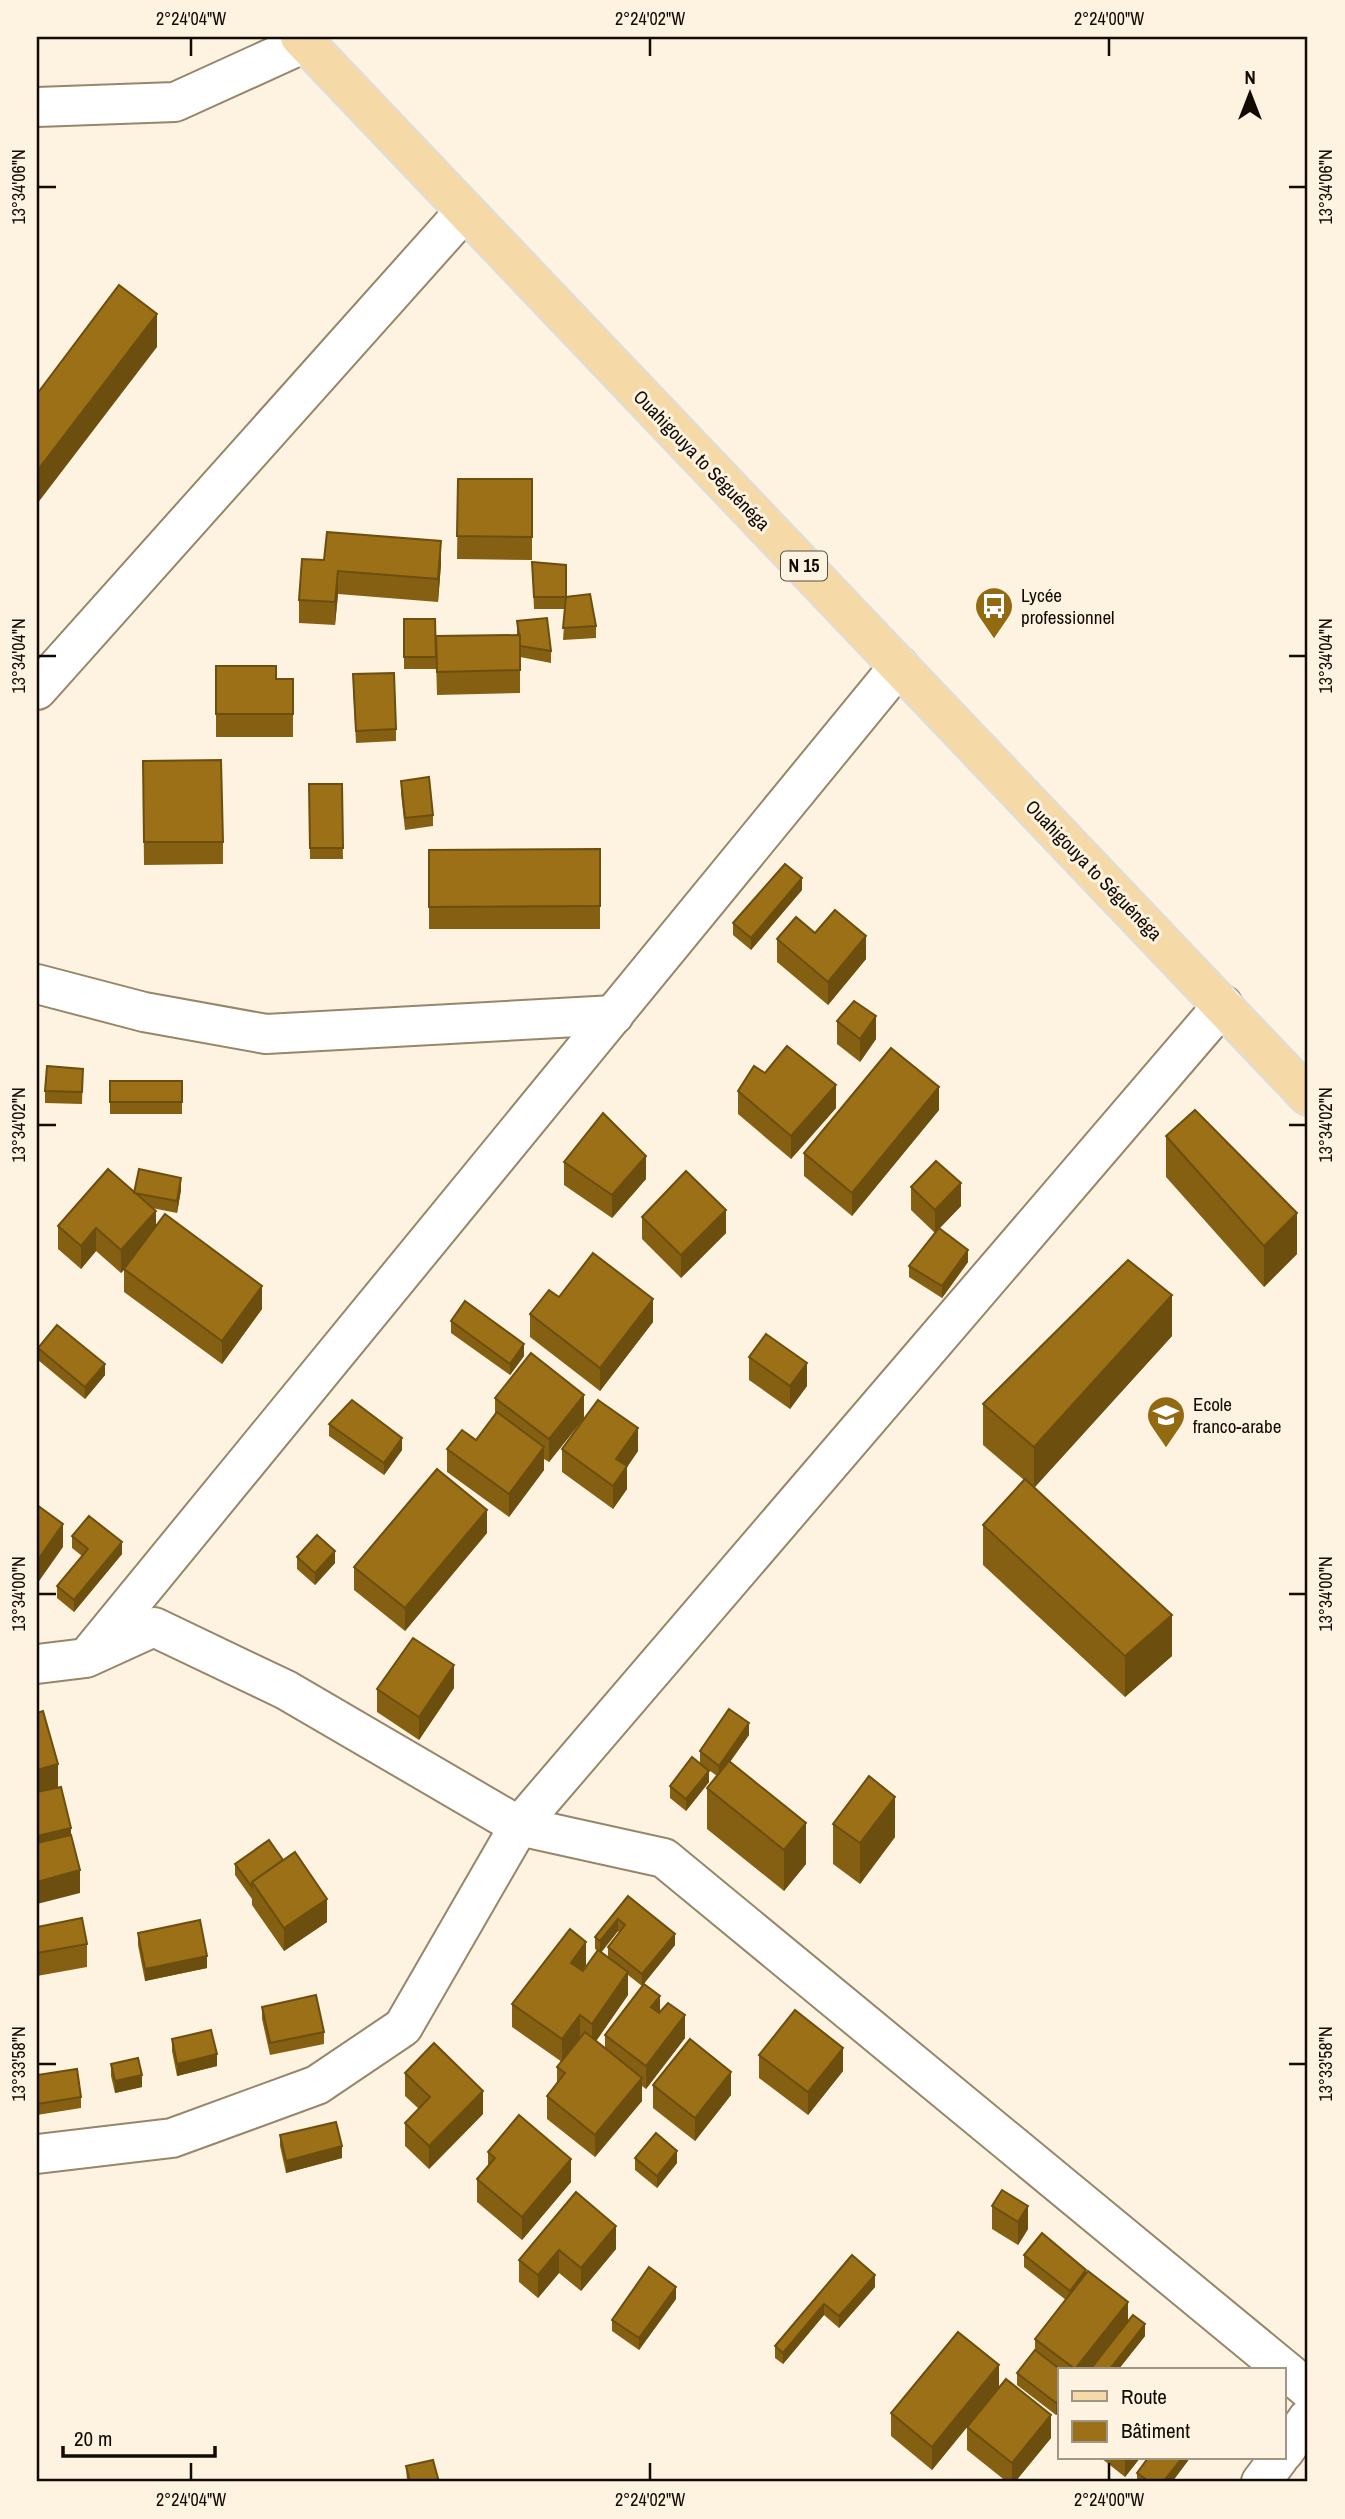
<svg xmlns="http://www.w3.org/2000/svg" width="1345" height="2519" font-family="'Archivo Narrow',sans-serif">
  <rect width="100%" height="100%" fill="#fef3e1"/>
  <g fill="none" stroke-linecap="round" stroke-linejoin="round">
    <defs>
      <g id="minor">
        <path d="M37,107L175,102L305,43"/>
        <path d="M37,690L465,211"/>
        <path d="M37,984L144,1012L266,1034L614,1015"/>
        <path d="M92,1651L899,666"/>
        <path d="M37,1664L86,1658L154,1627L286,1690L519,1826L664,1858L1308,2389"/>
        <path d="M37,2154L172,2138L317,2085L403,2027L519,1826L1223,1005"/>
        <path d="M1284,2452L1308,2418"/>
        <path d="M1261,2482L1279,2458"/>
      </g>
      <path id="primary" d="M300,37L1308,1096"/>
    </defs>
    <use href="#minor" stroke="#97866a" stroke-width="42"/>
    <use href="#primary" stroke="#dedddc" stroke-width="42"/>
    <use href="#minor" stroke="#fff" stroke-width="38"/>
    <use href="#primary" stroke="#f5d9a7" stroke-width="38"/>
  </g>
  <g fill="#856013" fill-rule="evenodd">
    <path d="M458,479H532V560L457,559Z"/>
    <path d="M324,560L441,564L438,602L338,594L335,625L299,623V600Z"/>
    <path d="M532,562L596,626V638L563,640L565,609H534Z"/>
    <path d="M404,619L436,657L517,635V621L551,651V663L520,657V693L437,695L436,659V669H404Z"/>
    <path d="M216,666L276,679H293V737H216Z"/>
    <path d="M353,686L396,729V741L356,743Z"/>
    <path d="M143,761L223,842V864L144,865Z"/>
    <path d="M401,781L433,815V826L405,830L401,793Z"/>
    <path d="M309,784H342L343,859H310Z"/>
    <path d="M600,849V929H429V850Z"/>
    <path d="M802,890L751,950L733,935V923Z"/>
    <path d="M815,933L866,959L828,1005L777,962V939Z"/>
    <path d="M837,1021L876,1039L860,1062L837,1044Z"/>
    <path d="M83,1069L82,1104L45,1103V1091Z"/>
    <path d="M765,1073L836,1108L791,1159L738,1114V1091Z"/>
    <rect x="110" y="1081" width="72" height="33"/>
    <path d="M939,1110L852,1216L804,1176V1153Z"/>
    <path d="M1166,1136L1297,1254L1264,1287L1166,1177Z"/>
    <path d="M564,1162L646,1179L612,1218L564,1185Z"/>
    <path d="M911,1187L961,1206L935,1233L911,1210Z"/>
    <path d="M181,1190L177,1213L152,1208L156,1226L262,1309L222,1364L124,1292V1270L121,1273L96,1251L81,1269L58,1249V1226L134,1193Z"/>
    <path d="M642,1217L726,1233L681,1278L642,1239Z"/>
    <path d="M968,1262L942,1298L909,1277V1266Z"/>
    <path d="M559,1297L653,1322L600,1391L530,1337V1314Z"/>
    <path d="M451,1321L524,1356L510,1375L451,1333Z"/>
    <path d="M1172,1336L1034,1488L1172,1656L1125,1697L983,1565V1525L1024,1480L983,1445V1404Z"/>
    <path d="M38,1348L105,1375L85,1399L38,1360Z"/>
    <path d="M749,1357L807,1386L790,1409L749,1380Z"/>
    <path d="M495,1398L584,1418L549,1462L544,1459V1470L509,1517L447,1472V1449L476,1440L495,1415Z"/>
    <path d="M329,1424L402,1450L384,1475L329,1436Z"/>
    <path d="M562,1449L638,1451L627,1467V1489L613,1509L562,1472Z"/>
    <path d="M487,1533L405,1631L354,1590V1567Z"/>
    <path d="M72,1536L122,1554L74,1612L57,1598V1586L82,1556L72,1548Z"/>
    <path d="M297,1557L335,1563L315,1585L297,1569Z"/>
    <path d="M454,1688L419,1740L377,1712V1689Z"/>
    <path d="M749,1735L730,1762L806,1864L784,1891L707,1829V1788L717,1776L702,1765L709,1782L686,1811L670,1798V1786L700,1763V1751Z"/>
    <path d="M833,1824L895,1837L860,1884L833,1864Z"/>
    <path d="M235,1864L327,1922L284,1951L252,1905V1899L235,1875Z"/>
    <path d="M628,1896L675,1945L642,1986L628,1975V1995L596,2041L605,2048V2035L660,2012L685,2038L646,2089L642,2086V2101L595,2157L547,2119V2096L557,2082V2067L562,2062L512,2027V2004L586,1965L583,1971L598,1951L595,1949V1937ZM618,1931L619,1932L608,1947V1958L601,1953Z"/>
    <path d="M37,1927L87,1944V1967L37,1976Z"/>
    <path d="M138,1933L207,1968L145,1981L138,1945Z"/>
    <path d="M262,2007L324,2032V2044L270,2055L262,2019Z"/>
    <path d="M172,2039L217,2066L177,2076L172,2051Z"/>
    <path d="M759,2055L843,2071L808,2115L759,2078Z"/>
    <path d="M111,2064L142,2087L115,2093L111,2076Z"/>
    <path d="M405,2073L483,2114L429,2169L405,2146V2123L419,2109L405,2096Z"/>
    <path d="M37,2075L81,2097V2108L37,2115Z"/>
    <path d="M653,2085L731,2095L695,2141L653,2108Z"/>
    <path d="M280,2135L342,2158L286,2173L280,2146Z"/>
    <path d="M488,2152L571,2182L522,2240L477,2202V2179L488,2167Z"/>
    <path d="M635,2158L677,2163L657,2188L635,2170Z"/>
    <path d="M576,2192L616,2249L581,2291L559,2273L538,2298L519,2282V2260Z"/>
    <path d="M992,2206L1028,2229L1018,2245L992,2229Z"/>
    <path d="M852,2255L875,2287L839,2328L824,2315L783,2364L775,2358V2346Z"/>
    <path d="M1024,2255L1086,2273L1128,2322L1145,2336L1118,2370H1060V2423L1059,2412L1056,2415L1017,2385V2373L1035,2350V2339L1066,2300L1024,2267Z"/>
    <path d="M676,2299L639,2350L612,2331V2320Z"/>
    <path d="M999,2387L1051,2438L1015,2482H1007L967,2450V2427L932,2470L891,2436V2413Z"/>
    <path d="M1101,2458H1140L1125,2477Z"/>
    <path d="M1190,2458L1172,2482H1137V2473Z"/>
    <path d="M406,2466L439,2482H407Z"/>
  </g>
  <g fill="#6c4e0f">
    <path d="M157,314V347L37,504V471Z"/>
    <path d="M441,541V564L438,602V579Z"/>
    <path d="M338,571V594L335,625V602Z"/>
    <path d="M802,878V890L751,950V938Z"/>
    <path d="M866,936V959L828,1005V982Z"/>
    <path d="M876,1016V1039L860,1062V1039Z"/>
    <path d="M836,1085V1108L791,1159V1136Z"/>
    <path d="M939,1087V1110L852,1216V1193Z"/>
    <path d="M646,1156V1179L612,1218V1195Z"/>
    <path d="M181,1178V1190L177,1213V1201Z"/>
    <path d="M961,1183V1206L935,1233V1210Z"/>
    <path d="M726,1210V1233L681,1278V1255Z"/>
    <path d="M156,1211V1234L121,1273V1250Z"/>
    <path d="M1297,1213V1254L1264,1287V1246Z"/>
    <path d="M96,1228V1251L81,1269V1246Z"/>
    <path d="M968,1250V1262L942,1298V1286Z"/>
    <path d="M262,1286V1309L222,1364V1341Z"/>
    <path d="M1172,1295V1336L1034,1488V1447Z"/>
    <path d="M653,1299V1322L600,1391V1368Z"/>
    <path d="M524,1344V1356L510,1375V1364Z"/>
    <path d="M807,1363V1386L790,1409V1386Z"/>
    <path d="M105,1364V1375L85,1399V1387Z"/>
    <path d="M584,1395V1418L549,1462V1439Z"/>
    <path d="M638,1428V1451L627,1467V1489L613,1509V1486L616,1459Z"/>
    <path d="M402,1438V1450L384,1475V1463Z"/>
    <path d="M544,1447V1470L509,1517V1494Z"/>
    <path d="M487,1510V1533L405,1631V1608Z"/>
    <path d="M63,1524V1547L37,1584V1561Z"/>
    <path d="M122,1542V1554L74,1612V1600Z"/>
    <path d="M335,1551V1563L315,1585V1573Z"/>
    <path d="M1172,1615V1656L1125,1697V1656Z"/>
    <path d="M454,1665V1688L419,1740V1717Z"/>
    <path d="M749,1723V1735L719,1777V1766Z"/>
    <path d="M58,1764V1787L37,1793V1770Z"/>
    <path d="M709,1771V1782L686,1811V1799Z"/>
    <path d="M895,1797V1837L860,1884V1843Z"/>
    <path d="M806,1823V1864L784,1891V1850Z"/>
    <path d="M71,1828V1851L37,1859V1836Z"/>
    <path d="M80,1870V1893L37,1904V1882Z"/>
    <path d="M327,1899V1922L284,1951V1928Z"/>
    <path d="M618,1919V1931L600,1953V1941Z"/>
    <path d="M675,1934V1945L642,1986V1974Z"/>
    <path d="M586,1942V1965L571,1986V1963Z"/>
    <path d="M207,1956V1968L145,1981V1969Z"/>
    <path d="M628,1972V1995L592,2047V2024Z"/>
    <path d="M660,1996V2019L651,2007Z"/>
    <path d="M580,2015V2038L562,2062V2039Z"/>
    <path d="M685,2015V2038L646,2089V2066Z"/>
    <path d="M843,2048V2071L808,2115V2092Z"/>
    <path d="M217,2054V2066L177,2076V2064Z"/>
    <path d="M731,2072V2095L695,2141V2118Z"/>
    <path d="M142,2075V2087L115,2093V2081Z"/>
    <path d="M642,2078V2101L595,2157V2135Z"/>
    <path d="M483,2091V2114L429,2169V2146Z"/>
    <path d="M342,2146V2158L286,2173V2161Z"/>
    <path d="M677,2151V2163L657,2188V2176Z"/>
    <path d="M571,2159V2182L522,2240V2217Z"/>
    <path d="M1028,2206V2229L1018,2245V2222Z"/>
    <path d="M616,2226V2249L581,2291V2268Z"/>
    <path d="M559,2250V2273L538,2298V2275Z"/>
    <path d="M1086,2270V2282L1070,2303V2291Z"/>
    <path d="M875,2275V2287L839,2328V2316Z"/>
    <path d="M676,2287V2299L639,2350V2338Z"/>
    <path d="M1128,2302V2325L1092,2370H1075Z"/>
    <path d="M824,2304V2315L783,2364V2353Z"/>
    <path d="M1145,2324V2336L1118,2370H1109Z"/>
    <path d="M999,2365V2388L932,2470V2447Z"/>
    <path d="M1060,2399V2411L1056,2415V2403Z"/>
    <path d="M1051,2415V2438L1015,2482H1012V2463Z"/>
    <path d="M1125,2458H1140L1125,2477Z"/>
    <path d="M1182,2458H1190L1172,2482H1163Z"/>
  </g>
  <g fill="#9b7016" stroke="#6c4e0f" stroke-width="2">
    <path d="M119,285L157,314L37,471V394Z"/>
    <path d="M458,479H532V537L457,536Z"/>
    <path d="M327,532L441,541L438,579L338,571L335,602L299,600L302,559L324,560Z"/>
    <path d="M532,562L566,565V597H534Z"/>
    <path d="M590,594L596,626L563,628L566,597Z"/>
    <path d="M547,618L551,651L520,646V635H519L517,621Z"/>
    <path d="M404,619H435L436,657H404Z"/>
    <path d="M520,635V670L437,672L436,636Z"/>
    <path d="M216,666H276V679H293V714H216Z"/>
    <path d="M394,673L396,729L356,731L353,674Z"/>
    <path d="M221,760L223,842H144L143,761Z"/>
    <path d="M429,777L433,815L405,818L401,781Z"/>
    <path d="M309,784H342L343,848H310Z"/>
    <path d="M600,849V906L429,907V850Z"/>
    <path d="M785,864L802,878L751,938L733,923Z"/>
    <path d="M835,910L866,936L828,982L777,939L796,917L815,933Z"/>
    <path d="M854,1001L876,1016L860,1039L837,1021Z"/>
    <path d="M787,1046L836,1085L791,1136L738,1091L754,1066L765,1073Z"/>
    <path d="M891,1048L939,1087L852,1193L804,1153Z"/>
    <path d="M47,1066L83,1069L82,1092L45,1091Z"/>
    <rect x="110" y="1081" width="72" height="21"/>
    <path d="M1195,1110L1297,1213L1264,1246L1166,1136Z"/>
    <path d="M603,1113L646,1156L612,1195L564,1162Z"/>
    <path d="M936,1161L961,1183L935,1210L911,1187Z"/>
    <path d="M108,1169L156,1211L121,1250L96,1228L81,1246L58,1226Z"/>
    <path d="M139,1169L181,1178L177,1201L134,1193Z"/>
    <path d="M686,1171L726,1210L681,1255L642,1217Z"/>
    <path d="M165,1214L262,1286L222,1341L124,1269Z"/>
    <path d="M939,1228L968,1250L942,1286L909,1266Z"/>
    <path d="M593,1253L653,1299L600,1368L530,1314L549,1290L559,1297Z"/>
    <path d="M1128,1260L1172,1295L1034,1447L983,1404Z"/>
    <path d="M465,1301L524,1344L510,1364L451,1321Z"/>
    <path d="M57,1325L105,1364L85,1387L38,1348Z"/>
    <path d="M766,1334L807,1363L790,1386L749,1357Z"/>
    <path d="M531,1353L584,1395L549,1439L495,1398Z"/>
    <path d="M352,1400L402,1438L384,1463L329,1424Z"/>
    <path d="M598,1400L638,1428L616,1459L627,1466L613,1486L562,1449Z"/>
    <path d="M497,1412L544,1447L509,1494L447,1449L462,1430L476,1440Z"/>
    <path d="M437,1469L487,1510L405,1608L354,1567Z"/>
    <path d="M1025,1479L1172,1615L1125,1656L983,1525Z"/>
    <path d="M37,1505L63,1524L37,1561Z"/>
    <path d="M89,1516L122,1542L74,1600L57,1586L88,1549L72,1536Z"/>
    <path d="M317,1535L335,1551L315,1573L297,1557Z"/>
    <path d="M413,1638L454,1665L419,1717L377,1689Z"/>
    <path d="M729,1709L749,1723L719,1766L700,1751Z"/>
    <path d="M43,1711L58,1764L37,1770V1713Z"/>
    <path d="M692,1757L709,1771L686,1799L670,1786Z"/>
    <path d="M729,1761L806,1823L784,1850L707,1788Z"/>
    <path d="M869,1776L895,1797L860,1843L833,1824Z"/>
    <path d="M61,1787L71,1828L37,1836V1792Z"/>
    <path d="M71,1835L80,1870L37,1882V1843Z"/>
    <path d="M269,1840L283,1860L252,1882V1887L235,1864Z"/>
    <path d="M295,1852L327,1899L284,1928L252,1882Z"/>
    <path d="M628,1896L675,1934L642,1974L608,1947L625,1925L618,1919L600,1941L595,1937Z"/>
    <path d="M82,1918L87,1944L37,1953V1927Z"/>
    <path d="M200,1920L207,1956L145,1969L138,1933Z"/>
    <path d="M570,1929L586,1942L571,1963L583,1971L598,1950L628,1972L592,2024L580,2015L562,2039L512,2004Z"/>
    <path d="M644,1984L660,1996L651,2007L659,2013L668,2003L685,2015L646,2066L605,2035Z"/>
    <path d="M316,1995L324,2032L270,2043L262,2007Z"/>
    <path d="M795,2010L843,2048L808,2092L759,2055Z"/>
    <path d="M211,2030L217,2054L177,2064L172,2039Z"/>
    <path d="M585,2032L642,2078L595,2135L547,2096L565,2073L557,2067Z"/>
    <path d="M690,2039L731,2072L695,2118L653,2085Z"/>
    <path d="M434,2043L483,2091L429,2146L405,2123L430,2097L405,2073Z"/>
    <path d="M138,2058L142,2075L115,2081L111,2064Z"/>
    <path d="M77,2069L81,2097L37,2104V2075Z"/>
    <path d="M519,2115L571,2159L522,2217L477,2179L495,2158L488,2152Z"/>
    <path d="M336,2122L342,2146L286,2161L280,2135Z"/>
    <path d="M656,2133L677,2151L657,2176L635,2158Z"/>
    <path d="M1002,2190L1028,2206L1018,2222L992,2206Z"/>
    <path d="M576,2192L616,2226L581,2268L559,2250L538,2275L519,2260Z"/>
    <path d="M1042,2233L1086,2270L1070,2291L1024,2255Z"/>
    <path d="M852,2255L875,2275L839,2316L824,2304L783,2353L775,2346Z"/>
    <path d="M649,2267L676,2287L639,2338L612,2320Z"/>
    <path d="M1088,2271L1128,2302L1075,2369L1035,2339Z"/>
    <path d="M1133,2315L1145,2324L1109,2370H1090Z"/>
    <path d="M958,2332L999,2365L932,2447L891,2413Z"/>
    <path d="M1035,2350L1061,2370H1060V2399L1056,2403L1017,2373Z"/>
    <path d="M1006,2379L1051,2415L1012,2463L967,2427Z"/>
    <path d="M1148,2458H1182L1163,2482H1150L1137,2473Z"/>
    <path d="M433,2460L439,2482H410L406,2466Z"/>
  </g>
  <path fill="none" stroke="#110b03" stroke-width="2.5" d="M191,38V56M650,38V56M1109,38V56M38,187H56M1289,187H1306M38,656H56M1289,656H1306M38,1125H56M1289,1125H1306M38,1594H56M1289,1594H1306M38,2064H56M1289,2064H1306M191,2463V2480M650,2463V2480M1109,2463V2480"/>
  <defs>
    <symbol id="bus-pin" viewBox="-11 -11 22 30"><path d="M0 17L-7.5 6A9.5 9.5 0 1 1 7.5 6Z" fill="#926a12" stroke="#fef3e1"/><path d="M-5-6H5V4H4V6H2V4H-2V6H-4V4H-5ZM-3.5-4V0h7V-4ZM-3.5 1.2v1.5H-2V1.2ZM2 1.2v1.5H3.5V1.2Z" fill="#fff"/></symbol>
    <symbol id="school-pin" viewBox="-11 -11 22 30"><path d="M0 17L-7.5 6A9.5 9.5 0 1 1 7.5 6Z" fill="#926a12" stroke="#fef3e1"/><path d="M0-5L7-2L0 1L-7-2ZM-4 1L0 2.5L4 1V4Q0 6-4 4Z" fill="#fff"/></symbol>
  </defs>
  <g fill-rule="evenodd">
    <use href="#bus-pin" x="972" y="584" width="44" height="60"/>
    <use href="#school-pin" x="1144" y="1393" width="44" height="60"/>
  </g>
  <g text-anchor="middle" stroke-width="6" stroke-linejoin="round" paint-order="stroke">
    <rect fill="#fef3e1" stroke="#585146" stroke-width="2" x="781" y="551.5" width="46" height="29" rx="5"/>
    <g font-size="18" font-weight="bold" fill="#110b03">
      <text x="804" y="572">N 15</text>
    </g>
    <g font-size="19" fill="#110b03" stroke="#fef3e1">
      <text transform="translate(702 460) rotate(46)" y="7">Ouahigouya to Séguénéga</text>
      <text transform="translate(1094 870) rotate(46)" y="7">Ouahigouya to Séguénéga</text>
    </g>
    <g font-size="19" fill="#110b03" stroke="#fef3e1" text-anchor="start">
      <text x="1021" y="602">Lycée<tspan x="1021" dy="22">professionnel</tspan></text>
      <text x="1193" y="1411">Ecole<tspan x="1193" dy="22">franco-arabe</tspan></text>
    </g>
  </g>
  <rect width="1345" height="2519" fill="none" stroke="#fef3e1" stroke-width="77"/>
  <rect x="1058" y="2368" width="228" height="91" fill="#fef3e1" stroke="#9f9688" stroke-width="2"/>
  <rect x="1072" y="2391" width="35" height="10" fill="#f5d9a7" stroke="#9f9688" stroke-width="2"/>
  <text x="1121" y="2404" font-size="21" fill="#110b03">Route</text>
  <rect x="1072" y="2421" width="35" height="21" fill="#9b7016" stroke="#9f9688" stroke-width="2"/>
  <text x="1121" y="2438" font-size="21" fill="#110b03">Bâtiment</text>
  <g transform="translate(1250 94)" stroke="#fef3e1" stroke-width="5" paint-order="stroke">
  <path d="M0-5L12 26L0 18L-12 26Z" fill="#110b03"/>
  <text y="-10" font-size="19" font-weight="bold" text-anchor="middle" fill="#110b03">N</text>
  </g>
  <path d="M63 2446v10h152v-10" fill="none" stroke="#110b03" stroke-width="3.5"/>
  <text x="74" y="2446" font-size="21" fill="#110b03" stroke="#fef3e1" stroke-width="5" paint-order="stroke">20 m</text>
  <rect x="38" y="38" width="1268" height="2442" fill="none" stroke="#110b03" stroke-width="2.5"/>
  <g font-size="18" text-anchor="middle" fill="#110b03">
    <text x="191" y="25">2°24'04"W</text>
    <text x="650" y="25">2°24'02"W</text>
    <text x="1109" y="25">2°24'00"W</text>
    <text transform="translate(19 187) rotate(-90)" y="6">13°34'06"N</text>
    <text transform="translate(1326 187) rotate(-90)" y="6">13°34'06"N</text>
    <text transform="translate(19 656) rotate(-90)" y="6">13°34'04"N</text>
    <text transform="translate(1326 656) rotate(-90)" y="6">13°34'04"N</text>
    <text transform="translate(19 1125) rotate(-90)" y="6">13°34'02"N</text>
    <text transform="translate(1326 1125) rotate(-90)" y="6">13°34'02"N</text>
    <text transform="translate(19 1594) rotate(-90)" y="6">13°34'00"N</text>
    <text transform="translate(1326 1594) rotate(-90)" y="6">13°34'00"N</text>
    <text transform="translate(19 2064) rotate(-90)" y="6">13°33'58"N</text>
    <text transform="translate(1326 2064) rotate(-90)" y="6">13°33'58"N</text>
    <text x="191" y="2506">2°24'04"W</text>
    <text x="650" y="2506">2°24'02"W</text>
    <text x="1109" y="2506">2°24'00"W</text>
  </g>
</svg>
